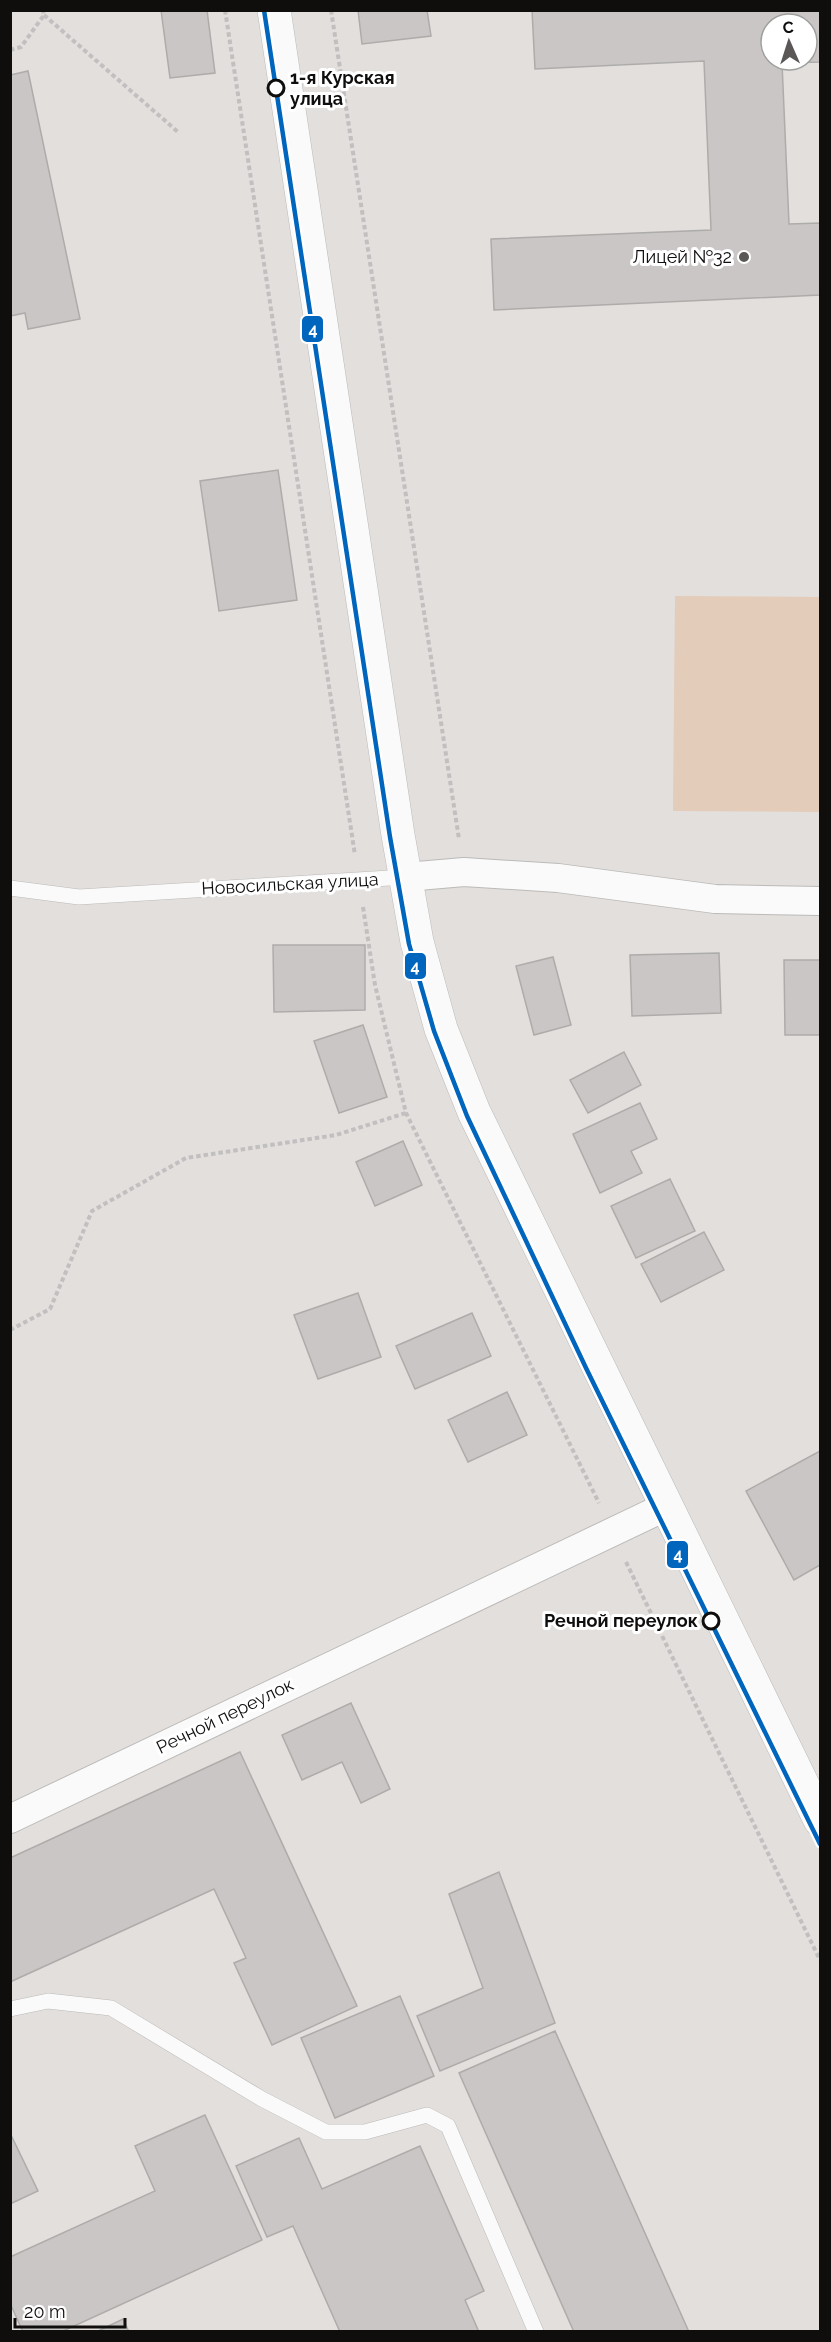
<svg xmlns="http://www.w3.org/2000/svg" width="831" height="2342" font-family="Raleway,sans-serif">
  <rect width="100%" height="100%" fill="#e2dfdd"/>
  <path fill="#e3ccb9" d="M675,596L820,597V812L673,811Z"/>
  <g fill="#c9c6c5" stroke="#aeacaa" stroke-width="1.5" fill-rule="evenodd">
    <path d="M161,10H207L215,73L170,78Z"/>
    <path d="M358,10H427L431,36L362,44Z"/>
    <path d="M532,10H820V62L782,63L789,224L820,223V295L494,310L491,239L711,230L704,61L535,69ZM771,24H807V60H771Z"/>
    <path d="M28,71L80,319L28,329L25,313L10,316V75Z"/>
    <path d="M278,470L297,600L219,611L200,481Z"/>
    <path d="M273,945H365V1010L274,1012Z"/>
    <path d="M719,953L721,1013L632,1016L630,955Z"/>
    <path d="M553,957L571,1025L534,1035L516,966Z"/>
    <path d="M784,960H820V1035H785Z"/>
    <path d="M363,1025L387,1097L339,1113L314,1041Z"/>
    <path d="M624,1052L641,1085L588,1113L570,1080Z"/>
    <path d="M640,1103L657,1139L631,1151L642,1173L600,1193L573,1134Z"/>
    <path d="M403,1141L422,1185L375,1206L356,1162Z"/>
    <path d="M670,1179L695,1231L636,1258L611,1206Z"/>
    <path d="M704,1232L724,1270L661,1302L641,1264Z"/>
    <path d="M358,1293L381,1357L318,1379L294,1315Z"/>
    <path d="M472,1313L491,1356L415,1389L396,1346Z"/>
    <path d="M507,1392L527,1435L468,1462L448,1420Z"/>
    <path d="M820,1451V1565L794,1580L746,1491Z"/>
    <path d="M351,1703L390,1789L361,1803L342,1762L302,1780L282,1735Z"/>
    <path d="M240,1752L357,2006L272,2045L234,1963L246,1958L214,1889L10,1982V1858Z"/>
    <path d="M499,1872L555,2023L440,2071L417,2016L483,1988L449,1894Z"/>
    <path d="M400,1996L434,2076L335,2118L301,2038Z"/>
    <path d="M555,2031L689,2332H574L459,2073Z"/>
    <path d="M205,2115L262,2240L61,2332H23L10,2303V2257L155,2191L135,2146Z"/>
    <path d="M10,2133L38,2191L10,2204Z"/>
    <path d="M299,2138L322,2189L420,2146L484,2291L465,2300L479,2332H340L293,2226L267,2237L236,2166Z"/>
    <path d="M123,2319L129,2332H96Z"/>
  </g>
  <g fill="none" stroke-linecap="round" stroke-linejoin="round">
    <defs>
      <g id="lane">
        <path d="M10,888L79,897L406,877"/>
        <path d="M10,2009L48,2001L111,2008L262,2099L326,2132H365L427,2115L448,2126L536,2332"/>
      </g>
      <g id="street">
        <path d="M406,877L464,872L558,878L715,899L820,901"/>
        <path d="M10,1819L667,1506"/>
      </g>
      <path id="secondary" d="M274,10L398,835L417,942L441,1029L474,1112L820,1820"/>
    </defs>
    <use href="#lane" stroke="#bcbab8" stroke-width="16"/>
    <use href="#street" stroke="#bcbab8" stroke-width="30"/>
    <use href="#secondary" stroke="#bcbab8" stroke-width="34"/>
    <g stroke="#c1bfbf" stroke-width="4" stroke-dasharray="4.5 3" stroke-linecap="butt">
      <path d="M225,10L355,855"/>
      <path d="M331,10L459,839"/>
      <path d="M44,15L178,132"/>
      <path d="M10,50L21,47L44,15L43,10"/>
      <path d="M363,907L375,985L406,1113L599,1503"/>
      <path d="M10,1330L50,1309L92,1211L186,1158L336,1135L406,1113"/>
      <path d="M626,1562L820,1960"/>
    </g>
    <use href="#lane" stroke="#fbfafa" stroke-width="15"/>
    <use href="#street" stroke="#fbfafa" stroke-width="28"/>
    <use href="#secondary" stroke="#fbfafa" stroke-width="33"/>
    <defs>
      <path id="tram-1" d="M264,10L390,837L409,944L434,1031L467,1116L586,1368L820,1844"/>
    </defs>
    <use href="#tram-1" stroke="#fff" stroke-width="9"/>
    <use href="#tram-1" stroke="#0065bd" stroke-width="4.5"/>
  </g>
  <g fill="#fff" stroke="#100e0d" stroke-width="3">
    <circle cx="276" cy="88" r="8"/>
    <circle cx="711" cy="1621" r="8"/>
  </g>
  <circle fill="#5a5756" stroke="#fff" stroke-width="2" cx="744" cy="257" r="6"/>
  <g text-anchor="middle" stroke-width="6" stroke-linejoin="round" paint-order="stroke">
    <g font-size="18" font-weight="bold" fill="#100e0d" stroke="#fff" text-anchor="start">
      <text x="290" y="84">1-я Курская<tspan x="290" dy="21">улица</tspan></text>
      <text x="698" y="1627" text-anchor="end">Речной переулок</text>
    </g>
    <g font-size="18" fill="#100e0d" stroke="#fff" text-anchor="end">
      <text x="732" y="263">Лицей №32</text>
    </g>
    <g font-size="18" fill="#100e0d" stroke="#fff">
      <text transform="translate(290 884) rotate(-3)" y="6">Новосильская улица</text>
      <text transform="translate(225 1716) rotate(-26)" y="6">Речной переулок</text>
    </g>
  </g>
  <g stroke="#fff" stroke-width="2">
    <rect x="301" y="315" width="23" height="28" rx="6" fill="#0065bd"/>
    <rect x="404" y="952" width="23" height="28" rx="6" fill="#0065bd"/>
    <rect x="666" y="1540" width="23" height="29" rx="6" fill="#0065bd"/>
  </g>
  <g font-size="16" text-anchor="middle" font-weight="bold" fill="#fff">
    <text x="313" y="335">4</text>
    <text x="415" y="972">4</text>
    <text x="678" y="1560">4</text>
  </g>
  <rect width="831" height="2342" fill="none" stroke="#100e0d" stroke-width="24"/>
  <g transform="translate(789 42) rotate(357)"><circle r="28" fill="#ffffff" stroke="#9f9f9e" stroke-width="1.5"/>
  <path d="M0-4.5L10 22L0 15L-10 22Z" fill="#5a5756"/>
  <text y="-9" font-size="16" font-weight="bold" text-anchor="middle" fill="#100e0d">С</text>
  </g>
  <path d="M15 2318v9h110v-9" fill="none" stroke="#100e0d" stroke-width="3"/>
  <text x="24" y="2318" font-size="18" fill="#100e0d" stroke="#ffffff" stroke-width="4.5" paint-order="stroke">20 m</text>
</svg>
